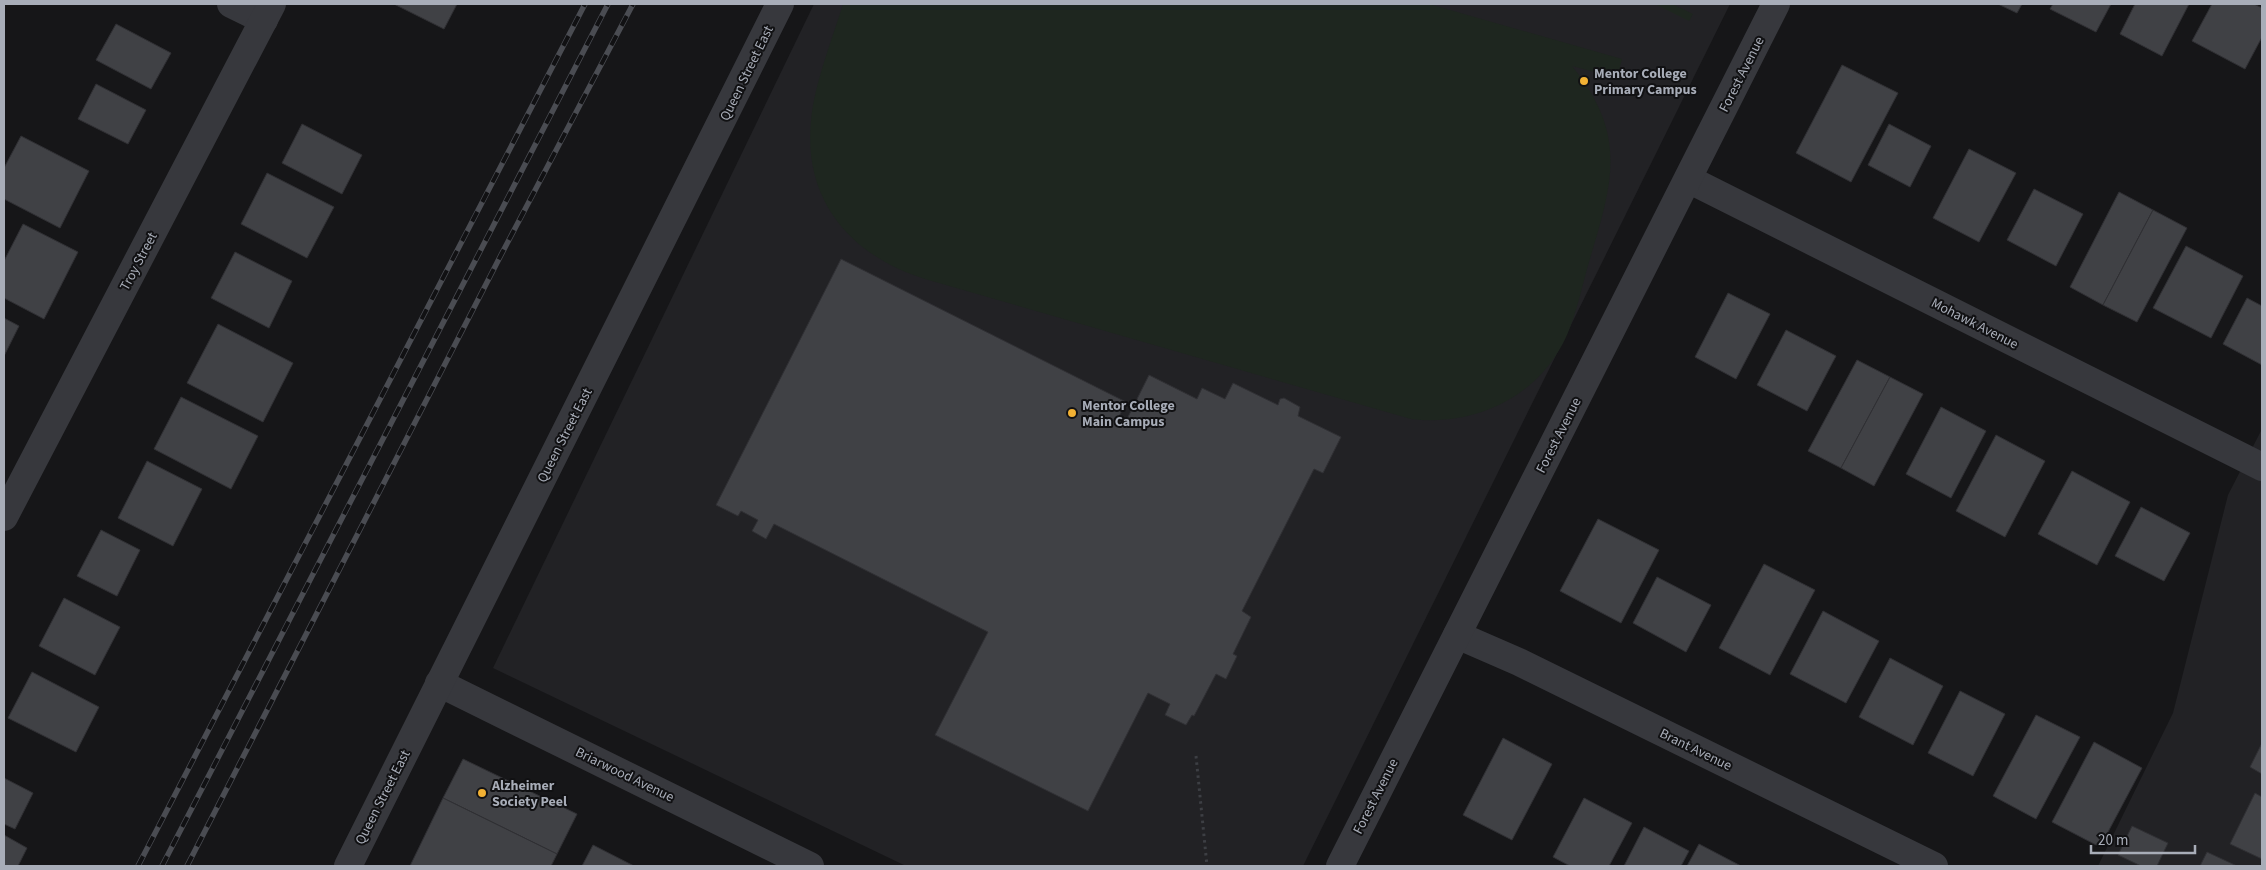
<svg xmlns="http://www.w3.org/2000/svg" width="2266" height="870" font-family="'Source Sans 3',sans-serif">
  <rect width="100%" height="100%" fill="#161618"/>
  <g fill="#222225">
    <path d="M814,4H1730L1303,866H906L493,668Z"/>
    <path d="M2262,429V866H2098L2173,713L2228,495Z"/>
  </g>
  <g fill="#1e261f">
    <path d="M843,4H1429L1622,59L1617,78L1572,66C1629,136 1612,184 1589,262C1582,286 1577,312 1567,335C1540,396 1476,427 1411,419L925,279C852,256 803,202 811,121C814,85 832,40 843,4Z"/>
    <path d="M1655,4H1672L1693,14L1689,21Z"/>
  </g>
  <g fill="#404145" stroke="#303034">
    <path d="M394,4H457L444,29Z"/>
    <path d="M1998,4H2022L2017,13Z"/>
    <path d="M2053,4H2111L2096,32L2050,9Z"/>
    <path d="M2135,4H2189L2162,56L2120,34Z"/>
    <path d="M2212,4H2254L2262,8V37L2245,69L2192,41Z"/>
    <path d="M116,24L171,53L151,89L96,60Z"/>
    <path d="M1842,65L1898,93L1851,182L1796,153Z"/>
    <path d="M96,84L146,110L128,144L78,119Z"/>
    <path d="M302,124L362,155L342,194L282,163Z"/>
    <path d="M1889,124L1931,146L1910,187L1868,165Z"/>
    <path d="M21,136L89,171L60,228L4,199V168Z"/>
    <path d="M1969,149L2016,173L1979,242L1933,218Z"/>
    <path d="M267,173L334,207L307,258L241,224Z"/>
    <path d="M2034,189L2083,214L2056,266L2007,240Z"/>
    <path d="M2119,192L2153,210L2103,305L2070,287Z"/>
    <path d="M2153,210L2187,228L2137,322L2103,305Z"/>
    <path d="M23,224L78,252L44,319L4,298V261Z"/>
    <path d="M2186,246L2243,276L2211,338L2153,308Z"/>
    <path d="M235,252L292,281L269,328L211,298Z"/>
    <path d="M841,259L1126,402L1117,421L1124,425L1149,375L1197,399L1202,388L1225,399L1233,383L1278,405L1280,399L1284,398L1300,407L1298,416L1341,437L1323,473L1314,469L1242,611L1251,617L1233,654L1237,656L1226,679L1216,674L1194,716L1192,715L1186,725L1165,715L1170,704L1148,693L1088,811L935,735L988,632L774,524L766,539L752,531L758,520L741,511L738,516L716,505Z"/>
    <path d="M1728,293L1770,314L1736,379L1695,357Z"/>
    <path d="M2247,298L2262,306V365L2223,344Z"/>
    <path d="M4,318L19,326L4,356Z"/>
    <path d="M218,324L293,363L263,422L187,383Z"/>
    <path d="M1786,330L1836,356L1807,411L1757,385Z"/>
    <path d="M1857,360L1890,377L1841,468L1808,451Z"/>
    <path d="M1890,377L1923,394L1874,486L1841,468Z"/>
    <path d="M181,397L258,436L231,489L154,449Z"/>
    <path d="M1941,407L1986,431L1951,498L1906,474Z"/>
    <path d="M1996,435L2045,461L2005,537L1956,511Z"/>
    <path d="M147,461L202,489L173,546L118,518Z"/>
    <path d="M2072,471L2130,502L2097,565L2038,534Z"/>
    <path d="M2141,507L2190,533L2164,581L2115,556Z"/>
    <path d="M1598,519L1659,550L1621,623L1560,591Z"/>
    <path d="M101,530L140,550L117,596L77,576Z"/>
    <path d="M1764,564L1815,590L1770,675L1719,648Z"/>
    <path d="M1657,577L1711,605L1686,652L1633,623Z"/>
    <path d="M64,598L120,627L95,675L39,646Z"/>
    <path d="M1823,611L1879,641L1846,703L1790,674Z"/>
    <path d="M1890,658L1943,686L1913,745L1859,717Z"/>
    <path d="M32,672L99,707L76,752L8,718Z"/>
    <path d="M1960,691L2005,714L1973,776L1928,753Z"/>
    <path d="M2036,715L2080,737L2036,819L1993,796Z"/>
    <path d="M1503,738L1552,764L1512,840L1463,815Z"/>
    <path d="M2094,742L2142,768L2100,847L2052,822Z"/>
    <path d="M2262,743V774L2250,767Z"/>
    <path d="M463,759L577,814L557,854L443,798Z"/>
    <path d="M4,778L33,793L15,829L4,824Z"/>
    <path d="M2255,793L2262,797V859L2230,844Z"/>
    <path d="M443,798L557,854L551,866H410Z"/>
    <path d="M1584,798L1632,823L1609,866H1570L1553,857Z"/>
    <path d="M2132,826L2168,843L2157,866H2141L2118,855Z"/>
    <path d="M1644,827L1689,851L1681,866H1624Z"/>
    <path d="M4,835L27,848L18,866H4Z"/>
    <path d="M1699,844L1741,866H1687Z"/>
    <path d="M593,845L634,866H582Z"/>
    <path d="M2207,852L2237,866H2200Z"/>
  </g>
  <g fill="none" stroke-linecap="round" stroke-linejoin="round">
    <path stroke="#3d3f44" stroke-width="3" stroke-dasharray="2.5 4" stroke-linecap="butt" d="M1196,756L1207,866"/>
    <g stroke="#37383d" stroke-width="28">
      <path d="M231,4L264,20"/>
      <path d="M1688,179L2262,467"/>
      <path d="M4,517L272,4"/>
      <path d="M1457,635L1519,662L1934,866"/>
      <path d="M439,683L810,866"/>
      <path d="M348,866L780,4"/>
      <path d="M1340,866L1776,4"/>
    </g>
    <defs>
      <g id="rail">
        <path d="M138,866L585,4"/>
        <path d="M162,866L608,4"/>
        <path d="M187,866L501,255L633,4"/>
      </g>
    </defs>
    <use href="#rail" stroke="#4a4c52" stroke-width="5.5"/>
    <use href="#rail" stroke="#111113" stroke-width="4" stroke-dasharray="11" stroke-linecap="butt"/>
  </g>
  <g fill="#f2b134" stroke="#111113" stroke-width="2">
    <circle cx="1584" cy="81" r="5"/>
    <circle cx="1072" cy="413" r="5"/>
    <circle cx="482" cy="793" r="5"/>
  </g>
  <g text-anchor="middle" stroke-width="4" stroke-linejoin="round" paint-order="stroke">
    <g font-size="14" fill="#a8adb8" stroke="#111113">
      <text transform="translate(746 73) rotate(-64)" y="5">Queen Street East</text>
      <text transform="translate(1741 74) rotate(-63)" y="5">Forest Avenue</text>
      <text transform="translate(138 261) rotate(-62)" y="5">Troy Street</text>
      <text transform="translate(1975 323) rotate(27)" y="5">Mohawk Avenue</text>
      <text transform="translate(564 435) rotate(-63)" y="5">Queen Street East</text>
      <text transform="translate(1558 435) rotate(-63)" y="5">Forest Avenue</text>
      <text transform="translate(1696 749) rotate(26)" y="5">Brant Avenue</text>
      <text transform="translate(625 774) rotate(26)" y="5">Briarwood Avenue</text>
      <text transform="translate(1375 796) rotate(-63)" y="5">Forest Avenue</text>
      <text transform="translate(382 797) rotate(-63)" y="5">Queen Street East</text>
    </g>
    <g font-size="14" font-weight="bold" fill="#a8adb8" stroke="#111113" text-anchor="start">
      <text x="1594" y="78">Mentor College<tspan x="1594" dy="16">Primary Campus</tspan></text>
      <text x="1082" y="410">Mentor College<tspan x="1082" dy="16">Main Campus</tspan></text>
      <text x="492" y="790">Alzheimer<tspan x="492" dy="16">Society Peel</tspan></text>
    </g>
  </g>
  <rect width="2266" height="870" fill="none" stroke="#a8adb8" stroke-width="10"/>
  <path d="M2091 845v8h104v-8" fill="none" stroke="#a8adb8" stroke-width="2.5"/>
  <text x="2098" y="845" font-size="15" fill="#a8adb8" stroke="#111113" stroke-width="4" paint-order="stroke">20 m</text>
</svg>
